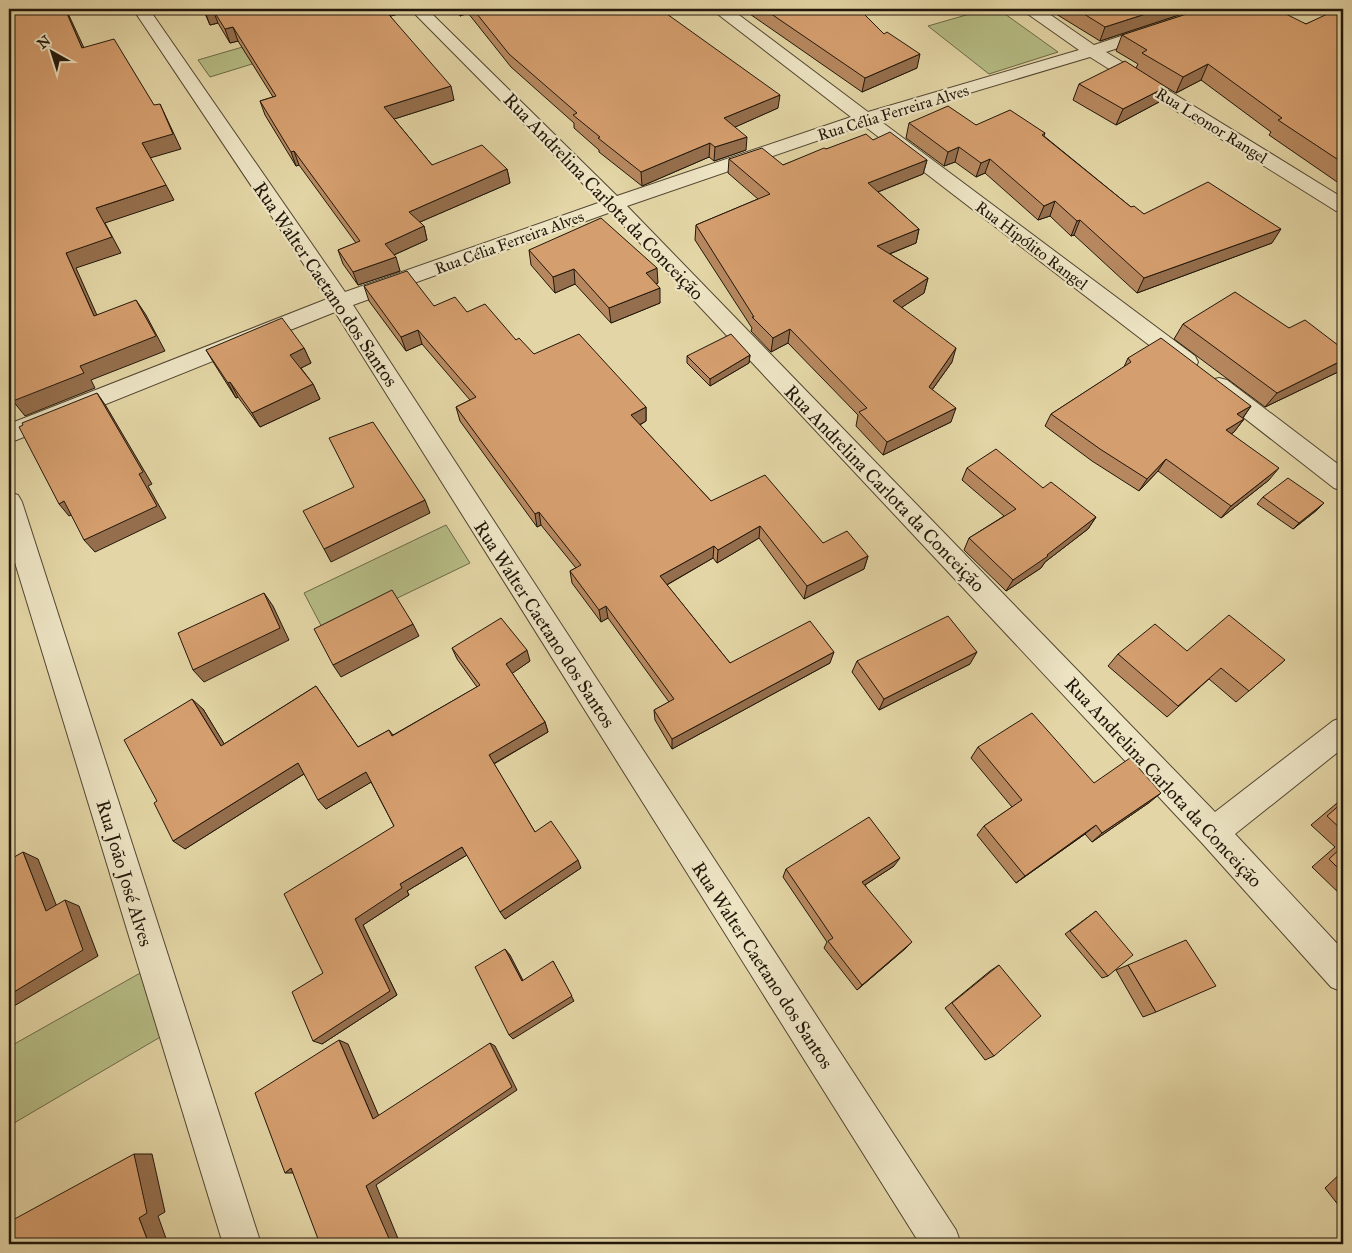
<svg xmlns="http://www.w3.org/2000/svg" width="1352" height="1253" font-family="'IM FELL Great Primer',serif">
  <rect width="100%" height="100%" fill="#e3d5a5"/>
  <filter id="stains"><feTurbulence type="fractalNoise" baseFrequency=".004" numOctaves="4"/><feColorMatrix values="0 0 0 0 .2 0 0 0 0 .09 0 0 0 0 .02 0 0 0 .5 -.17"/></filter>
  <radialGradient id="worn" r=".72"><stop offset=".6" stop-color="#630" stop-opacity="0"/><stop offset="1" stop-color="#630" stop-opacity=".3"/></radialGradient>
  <g fill="#b6bc85" stroke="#6c6a48">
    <path d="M987,9H998L1058,52L989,74L928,26Z"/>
    <path d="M294,32L307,47L210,77L198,60Z"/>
    <path d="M446,525L470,563L325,633L304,593Z"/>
    <path d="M142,972L162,1036L9,1126V1047Z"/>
  </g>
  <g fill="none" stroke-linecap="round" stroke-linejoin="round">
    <defs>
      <g id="minor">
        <path d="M133,9H149L345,292L601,202L410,9H427L617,196L851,117L715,12L713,9H731L868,112L1079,50L1025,12L1023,9H1042L1094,45L1203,9H1227L1225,12L1106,52L1343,198V213L1336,211L1090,57L879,120L1195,356L1198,362L1195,368L1187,370L1179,368L863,125L627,206L1215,812L1333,721L1343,717V748L1235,834L1343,950V992L1331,987L1202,843L611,212L353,305L956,1230L961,1244H920L335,312L9,443V424L327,299Z"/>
        <path d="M1321,9L1343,10V21L1323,12Z"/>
        <path d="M1219,378L1227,380L1343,468V491L1334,488L1211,392L1207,386L1211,380Z"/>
        <path d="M9,492L18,495L22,502L261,1244H223L9,543Z"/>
      </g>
    </defs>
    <use href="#minor" stroke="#524631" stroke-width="2"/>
    <use href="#minor" fill="#ede4c4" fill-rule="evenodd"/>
  </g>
  <g fill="#b7885f" stroke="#22170a">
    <path d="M203,9H409V11L390,16L454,100L394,119L432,165L507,169L510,183L420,222L424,226L427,240L394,255L400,271L358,285L343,264L338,250L356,243L299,165L296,166L265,115L260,101L273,97L238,41L230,43L218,23L210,25Z"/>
    <path d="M454,9H660L778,108L735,127L746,150L714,161L709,157L642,186L599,152V150L574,128V123L511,67L468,13L460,16Z"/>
    <path d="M747,9H859L917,68L862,92L747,12Z"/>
    <path d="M1048,9H1194V10L1100,41Z"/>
    <path d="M1343,9V186L1269,135L1271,132L1201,80L1176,93L1166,87L1159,102L1116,125L1073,100L1079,84L1136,68L1138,64L1116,51L1122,35L1240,14L1306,24Z"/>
    <path d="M909,123L976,125L1045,133L1044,136L1131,207L1144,214L1272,243L1137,293L1074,235L1071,236L1050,216L1038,220L985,173L976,177L955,162L944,166L906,138Z"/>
    <path d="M873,140L927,160L923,174L878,192L919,229L916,243L890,254L928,278L924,293L902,307L952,362L932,390L951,422L883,455L856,426L858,415L788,343L771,352L751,331L752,328L695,240L696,225L758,199L728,173L729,159L783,165L826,149Z"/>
    <path d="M529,250L658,283L656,284L660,303L611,323L575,284L555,293L531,265Z"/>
    <path d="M364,286L434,306L467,312L516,340L534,354L646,407V421L640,425L711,501L823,543L868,556L864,569L804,599L759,538L717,563L713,558L667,585L730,663H830L672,749L655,720L654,710L669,702L608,618L601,622L572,583L570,571L576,568L541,525L537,527L460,421L456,407L470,400L422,344L406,351L369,301Z"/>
    <path d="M1183,324L1289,328L1343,349V366L1340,371L1265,407L1174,339Z"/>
    <path d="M304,348L311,363L301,368L313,384L320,399L260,427L238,397L236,398L215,365L206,350Z"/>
    <path d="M750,355L749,363L710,386L687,363V356Z"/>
    <path d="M1128,358L1251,406L1243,418L1244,419L1234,432L1231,434L1269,480L1221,518L1158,471L1139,491L1092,461L1045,426L1051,414L1124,367Z"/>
    <path d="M967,468L1043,488L1096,517L1088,529L1045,562L1041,568L1006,591L964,550L969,538L1004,516L962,480Z"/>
    <path d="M1263,497L1317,510L1293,529L1257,504Z"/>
    <path d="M452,648L530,661L512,673L545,722L548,732L494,764L535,832L581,868L505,919L467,855L407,891L409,895L363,925L397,995L322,1044L323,973L394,826L371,782L326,809L304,774L185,849L157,801L203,709L224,744L316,686L358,747L389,730L393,735L477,687L457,659Z"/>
    <path d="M1187,651L1285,660L1236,702L1209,679L1167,717L1108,666L1118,654Z"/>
    <path d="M857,661L970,664L879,710L852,672Z"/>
    <path d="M978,747L1094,783L1150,802L1092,842L1085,834L1016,883L977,835L984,826L1012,807L971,758Z"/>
    <path d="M1343,798V897L1312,867L1335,847L1311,825Z"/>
    <path d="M894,866L865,885L906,948L857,990L824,948L827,942L783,877L786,869Z"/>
    <path d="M1096,911L1108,976L1102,978L1065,934Z"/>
    <path d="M999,965L994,1056L985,1060L945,1008L990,971Z"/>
    <path d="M1128,965L1156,1012L1143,1017L1116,970Z"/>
    <path d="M1343,1171V1211L1325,1188Z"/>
  </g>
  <g fill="#956f4d" stroke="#22170a">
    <path d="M65,9H66L91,63L82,48Z"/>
    <path d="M381,9H409V11L384,18Z"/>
    <path d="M459,9H467L468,13L460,16Z"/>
    <path d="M950,9H959L949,12Z"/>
    <path d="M1161,9H1194V10L1100,41L1105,27Z"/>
    <path d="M213,10L218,23L210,25L205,12Z"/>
    <path d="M233,27L238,41L230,43L225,29Z"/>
    <path d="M920,54L917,68L862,92L865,78Z"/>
    <path d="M1208,64L1201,80L1176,93L1183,77Z"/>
    <path d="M451,86L454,100L388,121L384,107Z"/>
    <path d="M1166,87L1159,102L1116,125L1123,109Z"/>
    <path d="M780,95L778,108L724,132V118Z"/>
    <path d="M160,104L181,149L150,158L142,143Z"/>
    <path d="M747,137L746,150L714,161L715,147Z"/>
    <path d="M710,143L709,157L642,186L641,172Z"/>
    <path d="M959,147L955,162L944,166L948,152Z"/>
    <path d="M294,151L299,165L296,166L291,152Z"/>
    <path d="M990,159L985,173L976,177L981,163Z"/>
    <path d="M927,160L923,174L865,197L868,183Z"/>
    <path d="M507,169L510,183L413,225L409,212Z"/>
    <path d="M166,185L174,200L105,223L121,253L76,268L104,331L94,316L66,253L96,208Z"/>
    <path d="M1055,201L1050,216L1038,220L1044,206Z"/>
    <path d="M1080,220L1074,235L1071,236L1077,221Z"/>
    <path d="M424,226L427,240L389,257L385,244Z"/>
    <path d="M919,229L916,243L874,260L877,246Z"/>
    <path d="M1281,229L1272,243L1137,293L1144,278Z"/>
    <path d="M396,257L400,271L358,285L353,272Z"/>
    <path d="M657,268L658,283L647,288L646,273Z"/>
    <path d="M574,269L575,284L555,293L553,277Z"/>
    <path d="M928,278L924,293L890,315L893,301Z"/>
    <path d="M660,288V303L611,323L609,308Z"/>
    <path d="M136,300L146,315L165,351L91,380L95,388L25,416L13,401L80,366Z"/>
    <path d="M790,329L788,343L771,352L773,338Z"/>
    <path d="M418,330L422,344L406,351L401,337Z"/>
    <path d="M304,348L311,363L297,370L290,355Z"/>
    <path d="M956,348L952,362L924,401L929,387Z"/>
    <path d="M750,355L749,363L710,386V379Z"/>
    <path d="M1343,360V366L1340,371L1265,407L1277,393Z"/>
    <path d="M230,382L238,397L236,398L228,383Z"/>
    <path d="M313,384L320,399L260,427L252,413Z"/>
    <path d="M97,393L106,406L152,484L148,486L166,518L95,552L84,540L139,474Z"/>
    <path d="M1251,406L1242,419L1237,414Z"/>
    <path d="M646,407V421L632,429L631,415Z"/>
    <path d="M956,408L951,422L883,455L887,442Z"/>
    <path d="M1244,419L1234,432L1216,443L1226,430Z"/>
    <path d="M1166,459L1158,471L1139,491L1147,479Z"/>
    <path d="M1279,468L1269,480L1221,518L1231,506Z"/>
    <path d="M425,500L430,513L331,562L324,549Z"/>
    <path d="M64,501L75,513L69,516L59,504Z"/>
    <path d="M1324,503L1317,510L1293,529L1299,523Z"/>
    <path d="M539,512L541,525L537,527L535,514Z"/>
    <path d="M1096,517L1088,529L1045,562L1041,568L1006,591L1013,580Z"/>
    <path d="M760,526L759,538L717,563L718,550Z"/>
    <path d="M714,546L713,558L661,588L660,576Z"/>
    <path d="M868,556L864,569L804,599L807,586Z"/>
    <path d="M264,593L273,606L289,640L204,682L193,670Z"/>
    <path d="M606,606L608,618L601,622L599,610Z"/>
    <path d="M413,624L419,636L341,677L333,665Z"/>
    <path d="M527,650L530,661L510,675L506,664Z"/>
    <path d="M834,652L830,663L672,749V739Z"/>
    <path d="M977,652L970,664L879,710L884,699Z"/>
    <path d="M192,699L203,709L231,755L221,746Z"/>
    <path d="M545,722L548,732L493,764L489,755Z"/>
    <path d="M298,763L307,772L185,849L173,841Z"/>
    <path d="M366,772L373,781L326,809L318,800Z"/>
    <path d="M1161,793L1150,802L1092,842L1102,833Z"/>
    <path d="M1096,825L1085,834L1016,883L1025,876Z"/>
    <path d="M462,847L467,855L407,891L409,895L363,925L397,995L322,1044L313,1041L355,919L400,884Z"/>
    <path d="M23,852L38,859L61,917L46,911Z"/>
    <path d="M900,858L894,866L857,890L862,882Z"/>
    <path d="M578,860L581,868L505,919L500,912Z"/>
    <path d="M65,900L79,906L98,956L9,1009V995Z"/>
    <path d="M912,942L906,948L857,990L862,985Z"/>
    <path d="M505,949L510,955L526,986L522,981Z"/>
    <path d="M553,961L574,1001L513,1039L509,1035Z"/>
    <path d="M339,1040L348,1044L381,1121L373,1119Z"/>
    <path d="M490,1043L495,1046L517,1090L376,1185L399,1241L394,1244H388L366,1186Z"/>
    <path d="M134,1154H152L165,1212L158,1216L168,1244H149L139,1218Z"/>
    <path d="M291,1168L297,1173H285Z"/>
    <path d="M586,1240L588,1244H584L583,1242Z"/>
  </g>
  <g fill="#d59e6e" stroke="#22170a">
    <path d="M9,9H65L82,48L114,39L154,105L160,104L173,134L142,143L166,185L96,208L112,237L66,253L94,316L136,300L156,336L80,366L84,373L13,401L9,391Z"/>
    <path d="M203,9H384L451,86L384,107L432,165L482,145L507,169L409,212L424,226L385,244L396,257L353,272L338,250L360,241L294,151L291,152L260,101L276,96L233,27L225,29L213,10L205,12Z"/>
    <path d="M473,9H660L780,95L724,118L747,137L715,147L710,143L641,172L598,138L600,137L573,115L577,113L509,54Z"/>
    <path d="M764,9H859L884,34L887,32L920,54L865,78Z"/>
    <path d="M1076,9H1161L1105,27Z"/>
    <path d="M1202,9H1229L1240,14L1253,9H1276L1306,24L1338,9H1343V163L1278,120L1282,118L1208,64L1183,77L1142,53L1147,50L1122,35Z"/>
    <path d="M1125,61L1166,87L1123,109L1079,84Z"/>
    <path d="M948,106L976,125L1010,110L1045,133L1042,135L1131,207L1134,206L1144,214L1208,182L1281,229L1144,278L1080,220L1077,221L1055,201L1044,206L990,159L981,163L959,147L948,152L909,123Z"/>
    <path d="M890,132L927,160L868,183L919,229L877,246L928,278L893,301L956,348L929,387L956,408L887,442L859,412L867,408L790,329L773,338L752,317H754L696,225L770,194L729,159L762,148L783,165L824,148L826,149L866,134L873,140Z"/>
    <path d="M601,218L657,268L646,273L660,288L609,308L574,269L553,277L529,250Z"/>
    <path d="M407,271L434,306L455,297L467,312L485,304L516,340L519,338L534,354L579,334L646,407L631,415L711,501L765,475L823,543L847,531L868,556L807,586L760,526L718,550L714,546L660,576L730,663L810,621L834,652L672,739L654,710L674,699L606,606L599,610L570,571L581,565L539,512L535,514L456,407L476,397L418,330L401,337L364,286Z"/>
    <path d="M1235,292L1289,328L1305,320L1343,349V360L1277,393L1183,324Z"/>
    <path d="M282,318L304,348L290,355L313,384L252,413L230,382L228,383L206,350Z"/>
    <path d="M731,334L750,355L710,379L687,356Z"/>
    <path d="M1161,338L1251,406L1237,414L1244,419L1226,430L1279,468L1231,506L1166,459L1147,479L1100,449L1051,414L1131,362L1128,358Z"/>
    <path d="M97,393L143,472L139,474L157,506L84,540L64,501L59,504L19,427L23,425L22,423Z"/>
    <path d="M373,422L425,500L324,549L303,511L354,487L329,438Z"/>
    <path d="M996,449L1043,488L1051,482L1096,517L1047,555L1048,556L1013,580L969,538L1016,509L967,468Z"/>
    <path d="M1288,478L1324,503L1299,523L1263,497Z"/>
    <path d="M392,590L413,624L333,665L314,629Z"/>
    <path d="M264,593L280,628L193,670L178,633Z"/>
    <path d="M1229,615L1285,660L1249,691L1221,668L1178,706L1118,654L1155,624L1187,651Z"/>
    <path d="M948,616L977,652L884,699L857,661Z"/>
    <path d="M501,618L527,650L506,664L545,722L489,755L535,832L551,821L578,860L500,912L462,847L400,884L402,888L355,919L390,991L313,1041L292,992L323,973L284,894L394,826L366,772L318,800L298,763L173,841L154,803L157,801L124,740L192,699L221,746L316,686L358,747L389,730L392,736L480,685L452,648Z"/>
    <path d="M1032,713L1094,783L1130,758L1161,793L1102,833L1096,825L1025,876L984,826L1022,800L978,747Z"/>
    <path d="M1343,802V831L1327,816Z"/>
    <path d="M869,817L900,858L862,882L912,942L862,985L828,941L833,938L786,869Z"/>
    <path d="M1343,846V873L1329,859Z"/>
    <path d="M23,852L46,911L65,900L83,950L9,995V860Z"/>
    <path d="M1096,911L1133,955L1108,976L1070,931Z"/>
    <path d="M1186,940L1216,986L1156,1012L1128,965Z"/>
    <path d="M505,949L522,981L553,961L572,996L509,1035L475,967Z"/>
    <path d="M999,965L1041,1016L994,1056L952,1003Z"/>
    <path d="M339,1040L373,1119L490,1043L512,1087L366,1186L391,1243L388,1244H320L291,1168L285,1173L255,1093Z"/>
    <path d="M134,1154L147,1213L139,1218L149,1244H9V1222Z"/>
  </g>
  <g text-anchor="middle" stroke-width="4.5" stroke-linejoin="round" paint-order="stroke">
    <g font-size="16" fill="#22170a" stroke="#ede4c4">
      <text transform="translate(893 112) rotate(-17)" y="6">Rua Célia Ferreira Alves</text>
      <text transform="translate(1212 125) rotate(32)" y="6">Rua Leonor Rangel</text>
      <text transform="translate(509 242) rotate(-20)" y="6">Rua Célia Ferreira Alves</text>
      <text transform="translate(1032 245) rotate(37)" y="6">Rua Hipólito Rangel</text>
    </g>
    <g font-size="19" fill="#22170a" stroke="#ede4c4">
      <text transform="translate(604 196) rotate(46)" y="7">Rua Andrelina Carlota da Conceição</text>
      <text transform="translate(326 284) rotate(56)" y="7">Rua Walter Caetano dos Santos</text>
      <text transform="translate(885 488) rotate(46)" y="7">Rua Andrelina Carlota da Conceição</text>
      <text transform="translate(545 624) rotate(57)" y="7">Rua Walter Caetano dos Santos</text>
      <text transform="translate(1164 782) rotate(47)" y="7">Rua Andrelina Carlota da Conceição</text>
      <text transform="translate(125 873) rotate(73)" y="7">Rua João José Alves</text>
      <text transform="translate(763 965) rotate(57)" y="7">Rua Walter Caetano dos Santos</text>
    </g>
  </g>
  <rect width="1352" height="1253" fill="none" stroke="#e3d5a5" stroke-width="30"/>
  <rect x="10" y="10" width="1332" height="1233" fill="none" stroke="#22170a" stroke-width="2.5"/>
  <rect x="15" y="15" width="1322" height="1223" fill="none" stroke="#22170a"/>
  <g transform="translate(52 52) rotate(321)" stroke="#ede4c4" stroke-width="4" paint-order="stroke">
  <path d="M0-4L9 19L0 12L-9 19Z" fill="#22170a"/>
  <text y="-8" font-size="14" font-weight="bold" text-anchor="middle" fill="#22170a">N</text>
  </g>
  <rect width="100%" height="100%" filter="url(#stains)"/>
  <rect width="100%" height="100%" fill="url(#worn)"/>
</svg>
